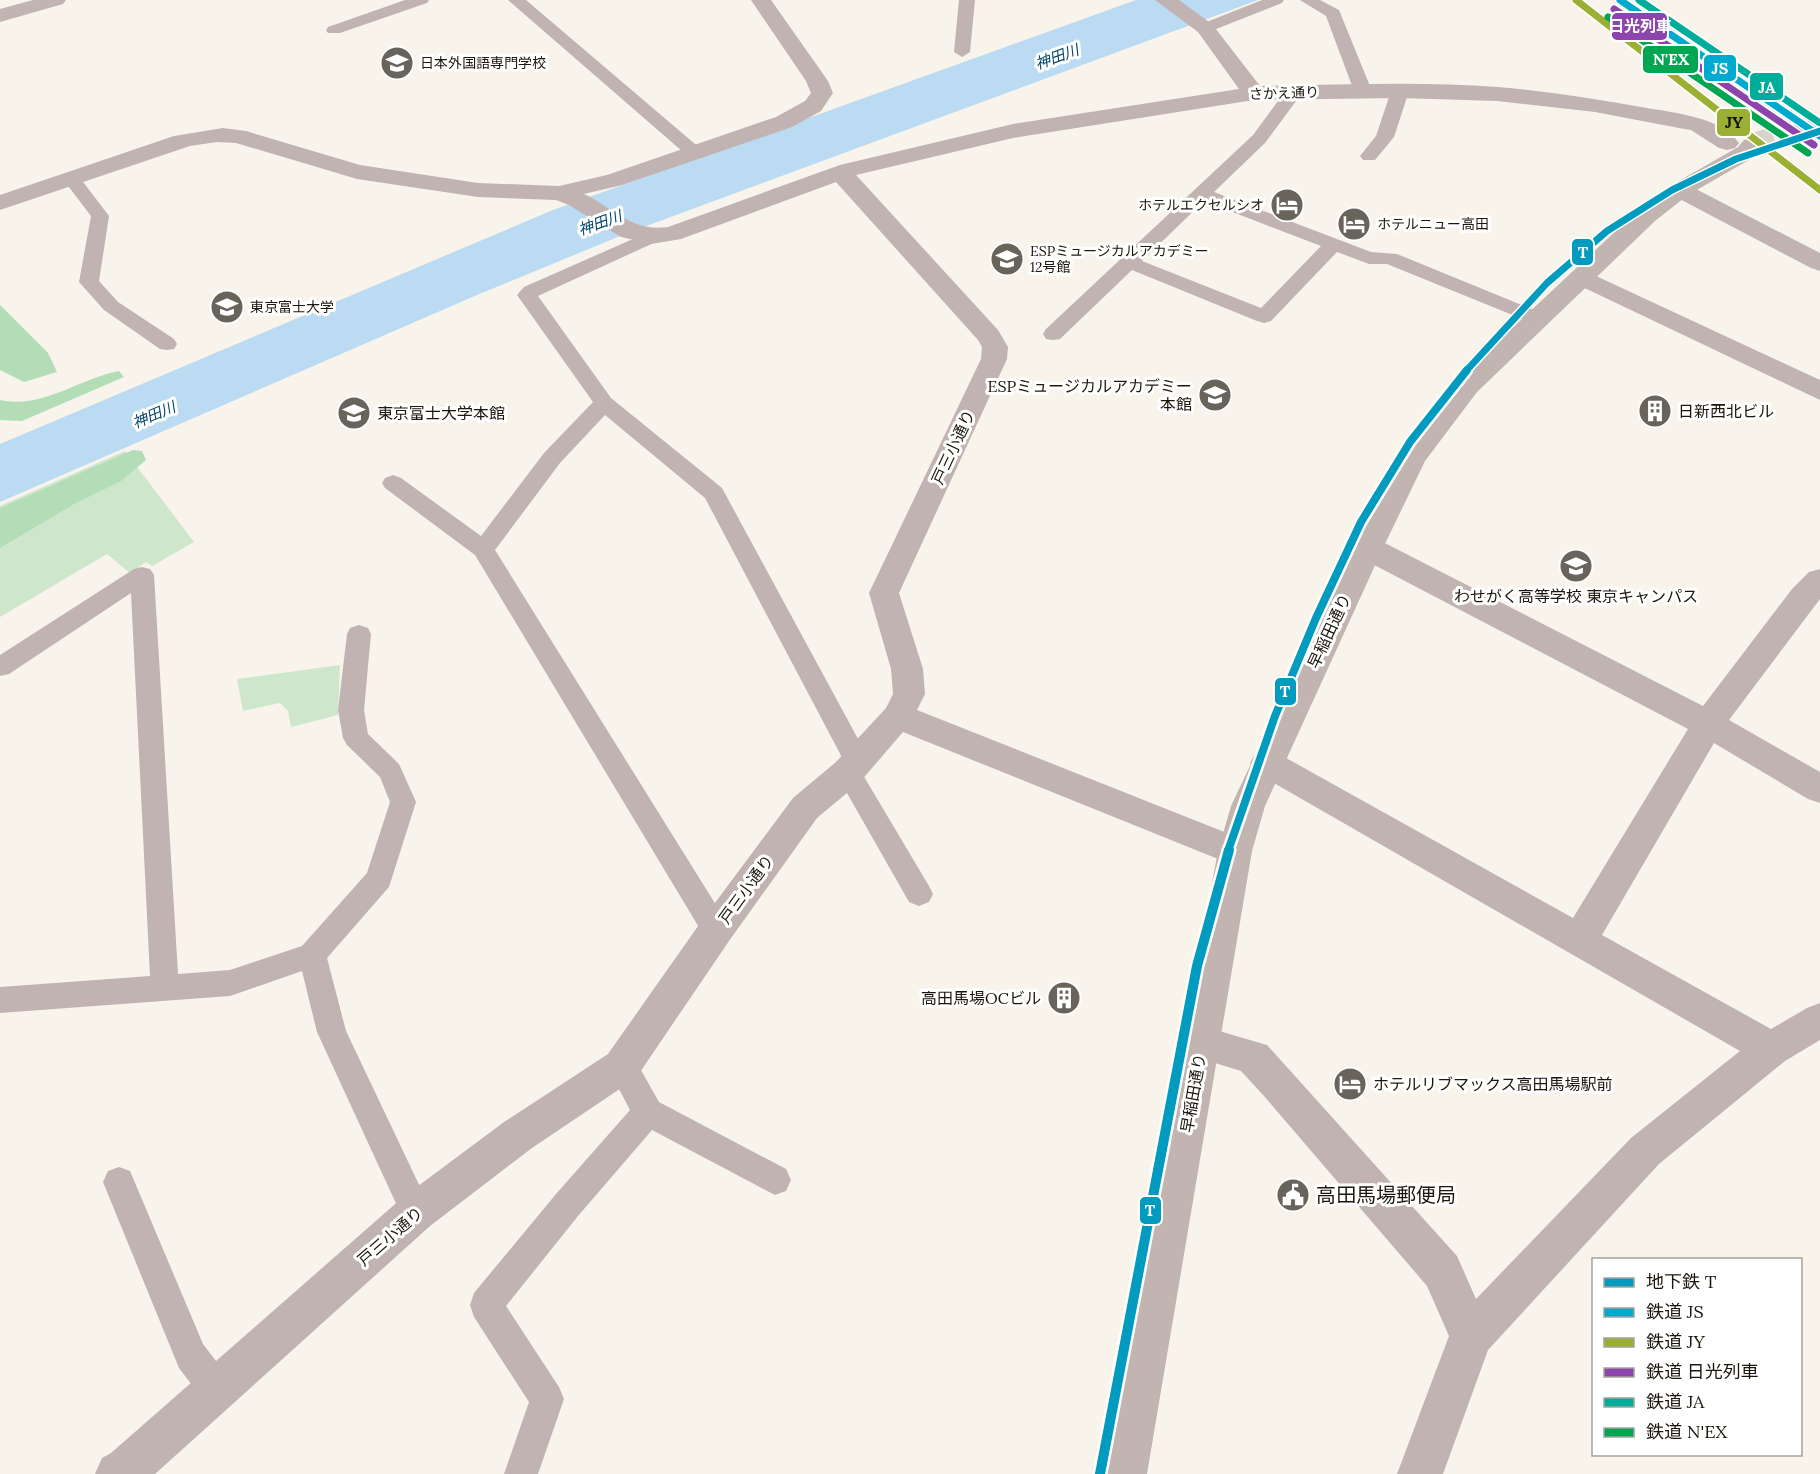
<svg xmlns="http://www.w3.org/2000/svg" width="1820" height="1474" font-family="Lora,'Noto Sans JP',serif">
  <rect width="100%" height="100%" fill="#f8f4eb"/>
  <g fill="#cde6cc">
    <path d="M125,451L194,542L152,566L146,562L130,573L107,554L0,617V506Z"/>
    <path d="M340,665L338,715L291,727L288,711L280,703L243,711L237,679Z"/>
  </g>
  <g fill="#b2ddb7">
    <path d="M0,305L48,353L57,372L24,382L0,370Z"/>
    <path d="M119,371L124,377L22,421L0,420V400C43,409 78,379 119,371Z"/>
    <path d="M133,450L142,451L146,460L121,481L74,504L0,548V508Z"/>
  </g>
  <path fill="#badbf1" d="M1136,0H1258L630,232L477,295L0,502V444L553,210Z"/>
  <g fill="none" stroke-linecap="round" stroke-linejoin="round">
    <path stroke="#d7d3ca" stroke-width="23" stroke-dasharray="23 12" stroke-linecap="butt" d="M1752,145L1794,132"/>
    <g fill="#c1b3b2" fill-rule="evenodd">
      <path d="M405,0H429L427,3L340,33H328L326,30L328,27Z"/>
      <path d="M508,0H526L702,150L705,154L702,158H690Z"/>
      <path d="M959,0H975L970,52L962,57L954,52Z"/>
      <path d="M1262,0H1284L1282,3L1211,31H1199L1197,28L1199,25Z"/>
      <path d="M1300,0H1320L1339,10L1372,91L1369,95H1357L1354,91L1326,16Z"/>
      <path d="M1400,86L1406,87L1409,91L1394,137L1375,160H1363L1360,156L1376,136L1391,91L1394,87Z"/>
      <path d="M1293,88L1299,89L1302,93L1265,143L1214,192L1371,252L1397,254L1544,314L1547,318L1544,322L1537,324L1530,322L1387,264H1369L1337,252L1271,321L1264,323L1257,321L1132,270L1060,339L1053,340L1046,339L1043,334L1046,329L1253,135L1287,89ZM1204,201L1321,246L1261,308L1142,261Z"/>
      <path d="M71,173L77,174L109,216L99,281L118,302L174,339L177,344L174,349L167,350L160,349L104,310L79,282L91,216L62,178L65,174Z"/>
      <path d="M651,231L658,233L661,237L658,241L538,296L611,398L722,488L870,761L866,768L860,770L929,886L933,894L929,902L919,906L909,902L839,779L835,772L839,765L845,763L705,498L605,415L560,463L495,550L726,921L730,930L726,939L716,942L706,939L475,555L385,488L382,483L385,478L393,475L401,478L481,536L544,453L593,402L517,295L524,287Z"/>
      <path d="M142,567L150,569L154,575L178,974L230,970L302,946L367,873L390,802L380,777L347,745L343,738L338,710L347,634L350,628L359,625L368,628L371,634L364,710L368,734L399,764L416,802L389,887L327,958L346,1031L432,1212L427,1223L416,1227L405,1223L317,1032L302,971L230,996L0,1013V987L150,976L131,593L9,674L0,676V655L134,569Z"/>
      <path d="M622,1052L633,1056L659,1102L786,1169L791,1180L786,1191L775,1195L652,1130L578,1216L506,1306L559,1387L564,1399L538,1474H504L529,1402L474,1317L470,1305L474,1293L556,1194L630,1110L607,1066L611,1056Z"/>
      <path d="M119,1167L130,1171L203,1344L229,1378L234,1390L229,1402L217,1407L205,1402L179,1368L103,1182L108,1171Z"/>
    </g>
    <g fill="#c1b3b2" fill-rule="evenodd">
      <path d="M751,0H771L828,81L833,93L821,111L792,127L622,185L584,194C615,209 631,232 668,227L840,165L1013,124L1239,89L1198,32L1155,0H1179L1212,24L1260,86C1339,85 1419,81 1498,87C1548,91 1598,99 1647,108C1675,113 1721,117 1739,143L1735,148L1727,150L1719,148L1691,130L1679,128L1595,112L1497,101L1400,98L1254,100L1013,138L856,175L998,330L1008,347L1007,359L899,593L923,669L925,694L917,710L1247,841L1252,851L1247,861L1235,866L1223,861L903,732L860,782L817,818L729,941L636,1078L532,1148L430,1226L155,1474H95L102,1458L111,1453L402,1198L504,1122L608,1054L703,919L793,798L836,762L886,708L893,694L891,669L869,593L981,359L982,347L978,340L836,182L681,239L651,244L621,237L569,205L556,200L478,197L357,179L236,143L217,142L190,146L0,210V195L174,136L223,128L246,131L360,165L478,183L559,186L607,175L776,117L805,101L811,93L806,81Z"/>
      <path d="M1680,183L1688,185L1820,253V271L1811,268L1672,195L1668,190L1672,185Z"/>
      <path d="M1581,269L1820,380V400L1572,282L1568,277L1572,272Z"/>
      <path d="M1368,537L1379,540L1703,706L1792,589L1809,572L1820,569V599L1729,720L1820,772V803L1808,799L1714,743L1602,935L1771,1029L1807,1008L1820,1003V1040L1785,1061L1659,1164L1488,1350L1443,1474H1397L1449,1336L1427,1286L1264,1096L1241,1071L1189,1055L1183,1043L1189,1031L1202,1026L1267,1045L1457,1256L1476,1299L1631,1138L1740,1051L1255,772L1250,763L1255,754L1267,750L1279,754L1573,918L1688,729L1357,556L1353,548L1357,540Z"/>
    </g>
    <g fill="#c2b4b1" fill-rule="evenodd">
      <path d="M33,0H66L63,4L0,22V9Z"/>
      <path d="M1820,117V131L1794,139L1786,137L1783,132L1786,127Z"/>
      <path d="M1752,138L1760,140L1764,145L1754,157L1688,195L1655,221L1477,392L1425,461L1383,548L1265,806L1252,851L1147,1474H1101L1218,851L1231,806L1353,548L1399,458L1457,380L1637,211L1672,185L1738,147L1744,140Z"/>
    </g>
    <defs>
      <path id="rail-1" d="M1620,0L1820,136"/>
      <path id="rail-2" d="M1576,0L1820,190"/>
      <path id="rail-3" d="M1614,9L1814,145"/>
      <path id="rail-4" d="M1639,0L1820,123"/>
      <path id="rail-5" d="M1608,17L1808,153"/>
    </defs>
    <use href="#rail-1" stroke="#fff" stroke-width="10"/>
    <use href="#rail-2" stroke="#fff" stroke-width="10"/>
    <use href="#rail-3" stroke="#fff" stroke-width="10"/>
    <use href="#rail-4" stroke="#fff" stroke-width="10"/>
    <use href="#rail-5" stroke="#fff" stroke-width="10"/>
    <use href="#rail-1" stroke="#00a9ce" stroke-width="7"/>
    <use href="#rail-2" stroke="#9bb032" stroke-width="7"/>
    <use href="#rail-3" stroke="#8e44ad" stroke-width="7"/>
    <use href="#rail-4" stroke="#00ac9a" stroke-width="7"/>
    <use href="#rail-5" stroke="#00a651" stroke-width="7"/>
    <defs>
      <path id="metro-1-far2" d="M1466,371L1547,283L1607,231L1672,190L1736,159L1820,131"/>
      <path id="metro-1-far1" d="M1228,851L1275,716L1316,618L1361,522L1410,442L1467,370"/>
      <path id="metro-1" d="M1100,1474L1197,966L1229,850"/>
    </defs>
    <use href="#metro-1-far2" stroke="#fff" stroke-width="10"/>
    <use href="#metro-1-far1" stroke="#fff" stroke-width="13"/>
    <use href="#metro-1" stroke="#fff" stroke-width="15"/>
    <use href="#metro-1-far2" stroke="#009bbf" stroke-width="7"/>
    <use href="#metro-1-far1" stroke="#009bbf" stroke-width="8"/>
    <use href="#metro-1" stroke="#009bbf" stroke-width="10"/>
  </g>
  <defs>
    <symbol id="university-disc" viewBox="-11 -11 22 22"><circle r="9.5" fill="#69645b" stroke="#fff"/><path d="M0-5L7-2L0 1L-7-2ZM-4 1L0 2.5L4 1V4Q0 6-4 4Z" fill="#fff"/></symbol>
    <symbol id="hotel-disc" viewBox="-11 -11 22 22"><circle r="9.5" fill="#69645b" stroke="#fff"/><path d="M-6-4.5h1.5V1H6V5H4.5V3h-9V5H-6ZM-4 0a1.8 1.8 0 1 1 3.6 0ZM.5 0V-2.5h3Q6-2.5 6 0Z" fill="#fff"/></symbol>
    <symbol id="building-disc" viewBox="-11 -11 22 22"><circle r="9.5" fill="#69645b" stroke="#fff"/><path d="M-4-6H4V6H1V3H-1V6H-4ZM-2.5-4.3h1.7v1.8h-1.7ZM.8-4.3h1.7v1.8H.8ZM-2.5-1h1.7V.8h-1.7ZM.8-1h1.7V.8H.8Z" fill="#fff"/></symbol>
    <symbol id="school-disc" viewBox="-11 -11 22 22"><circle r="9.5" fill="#69645b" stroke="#fff"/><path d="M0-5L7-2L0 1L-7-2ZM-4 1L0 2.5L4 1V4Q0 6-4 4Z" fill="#fff"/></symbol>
    <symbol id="civic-disc" viewBox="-11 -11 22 22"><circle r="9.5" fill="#69645b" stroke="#fff"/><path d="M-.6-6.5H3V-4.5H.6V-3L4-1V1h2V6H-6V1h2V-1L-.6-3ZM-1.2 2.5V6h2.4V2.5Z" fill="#fff"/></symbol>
  </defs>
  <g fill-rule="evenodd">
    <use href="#university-disc" x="378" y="44" width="38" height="38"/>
    <use href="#hotel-disc" x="1268" y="186" width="38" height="38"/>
    <use href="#hotel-disc" x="1335" y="205" width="38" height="38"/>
    <use href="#university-disc" x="988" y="240" width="38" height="38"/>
    <use href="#university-disc" x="208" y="288" width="38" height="38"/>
    <use href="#university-disc" x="1196" y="376" width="38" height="38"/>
    <use href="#building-disc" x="1636" y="392" width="38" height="38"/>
    <use href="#university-disc" x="335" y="394" width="38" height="38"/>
    <use href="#school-disc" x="1557" y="547" width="38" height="38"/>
    <use href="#building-disc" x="1045" y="979" width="38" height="38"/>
    <use href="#hotel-disc" x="1331" y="1065" width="38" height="38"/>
    <use href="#civic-disc" x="1274" y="1176" width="38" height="38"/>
  </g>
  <g text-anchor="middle" stroke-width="6" stroke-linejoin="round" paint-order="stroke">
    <g font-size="14" fill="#1c170d" stroke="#fff" text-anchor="start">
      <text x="420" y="68">日本外国語専門学校</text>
      <text x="1264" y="210" text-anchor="end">ホテルエクセルシオ</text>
      <text x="1377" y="229">ホテルニュー高田</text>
      <text x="1030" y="256">ESPミュージカルアカデミー<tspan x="1030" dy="16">12号館</tspan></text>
      <text x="250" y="312">東京富士大学</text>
    </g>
    <g font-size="14" fill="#1c170d" stroke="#fff">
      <text transform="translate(1284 93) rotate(-2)" y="5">さかえ通り</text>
    </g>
    <g font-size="15" font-style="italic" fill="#00456c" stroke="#fff">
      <text transform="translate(1057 57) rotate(-20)" y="5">神田川</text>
      <text transform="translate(600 223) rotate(-20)" y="5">神田川</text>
      <text transform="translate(154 415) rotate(-23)" y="5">神田川</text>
    </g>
    <g font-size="16" fill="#1c170d" stroke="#fff" text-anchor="start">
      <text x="1192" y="392" text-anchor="end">ESPミュージカルアカデミー<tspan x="1192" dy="18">本館</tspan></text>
      <text x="1678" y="417">日新西北ビル</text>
      <text x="377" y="419">東京富士大学本館</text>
      <text x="1576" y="602" text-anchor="middle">わせがく高等学校 東京キャンパス</text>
      <text x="1041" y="1004" text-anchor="end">高田馬場OCビル</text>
      <text x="1373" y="1090">ホテルリブマックス高田馬場駅前</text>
    </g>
    <g font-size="16" fill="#1c170d" stroke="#fff">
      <text transform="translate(953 447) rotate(-65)" y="6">戸三小通り</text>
      <text transform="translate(1329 631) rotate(-65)" y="6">早稲田通り</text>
      <text transform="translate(746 889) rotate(-54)" y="6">戸三小通り</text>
      <text transform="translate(1193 1093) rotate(-80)" y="6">早稲田通り</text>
      <text transform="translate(390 1236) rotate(-41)" y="6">戸三小通り</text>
    </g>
    <g font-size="20" fill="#1c170d" stroke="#fff" text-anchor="start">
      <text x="1316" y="1202">高田馬場郵便局</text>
    </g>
  </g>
  <g stroke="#fff" stroke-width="2">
    <rect x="1611" y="12" width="57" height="29" rx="6" fill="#8e44ad"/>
    <rect x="1642" y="45" width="57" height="29" rx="6" fill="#00a651"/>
    <rect x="1703" y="54" width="34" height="28" rx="6" fill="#00a9ce"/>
    <rect x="1749" y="72" width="35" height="29" rx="6" fill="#00ac9a"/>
    <rect x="1716" y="108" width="35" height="29" rx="6" fill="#9bb032"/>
    <rect x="1571" y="238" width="23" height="28" rx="6" fill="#009bbf"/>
    <rect x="1274" y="677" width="23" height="29" rx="6" fill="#009bbf"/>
    <rect x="1139" y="1196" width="23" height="29" rx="6" fill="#009bbf"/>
  </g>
  <g font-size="16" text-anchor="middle" font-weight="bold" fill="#fff">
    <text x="1640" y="32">日光列車</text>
    <text x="1671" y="65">N'EX</text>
    <text x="1720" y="74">JS</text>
    <text x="1767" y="93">JA</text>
    <text x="1583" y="258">T</text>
    <text x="1285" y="697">T</text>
    <text x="1150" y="1216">T</text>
  </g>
  <g font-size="16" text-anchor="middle" font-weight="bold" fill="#111">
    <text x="1734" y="128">JY</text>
  </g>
  <rect x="1592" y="1258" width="210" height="198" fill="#ffffff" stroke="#a4a29e" stroke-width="1.5"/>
  <rect x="1604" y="1278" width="30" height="9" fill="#009bbf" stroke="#a4a29e" stroke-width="1.5"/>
  <text x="1646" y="1288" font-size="18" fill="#1c170d">地下鉄 T</text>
  <rect x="1604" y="1308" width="30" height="9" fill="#00a9ce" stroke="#a4a29e" stroke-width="1.5"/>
  <text x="1646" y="1318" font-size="18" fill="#1c170d">鉄道 JS</text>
  <rect x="1604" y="1338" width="30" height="9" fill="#9bb032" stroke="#a4a29e" stroke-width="1.5"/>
  <text x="1646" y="1348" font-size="18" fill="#1c170d">鉄道 JY</text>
  <rect x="1604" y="1368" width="30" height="9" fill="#8e44ad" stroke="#a4a29e" stroke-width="1.5"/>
  <text x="1646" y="1378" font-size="18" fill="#1c170d">鉄道 日光列車</text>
  <rect x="1604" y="1398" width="30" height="9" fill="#00ac9a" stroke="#a4a29e" stroke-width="1.5"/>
  <text x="1646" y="1408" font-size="18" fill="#1c170d">鉄道 JA</text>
  <rect x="1604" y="1428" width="30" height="9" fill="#00a651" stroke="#a4a29e" stroke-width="1.5"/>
  <text x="1646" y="1438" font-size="18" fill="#1c170d">鉄道 N'EX</text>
</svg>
